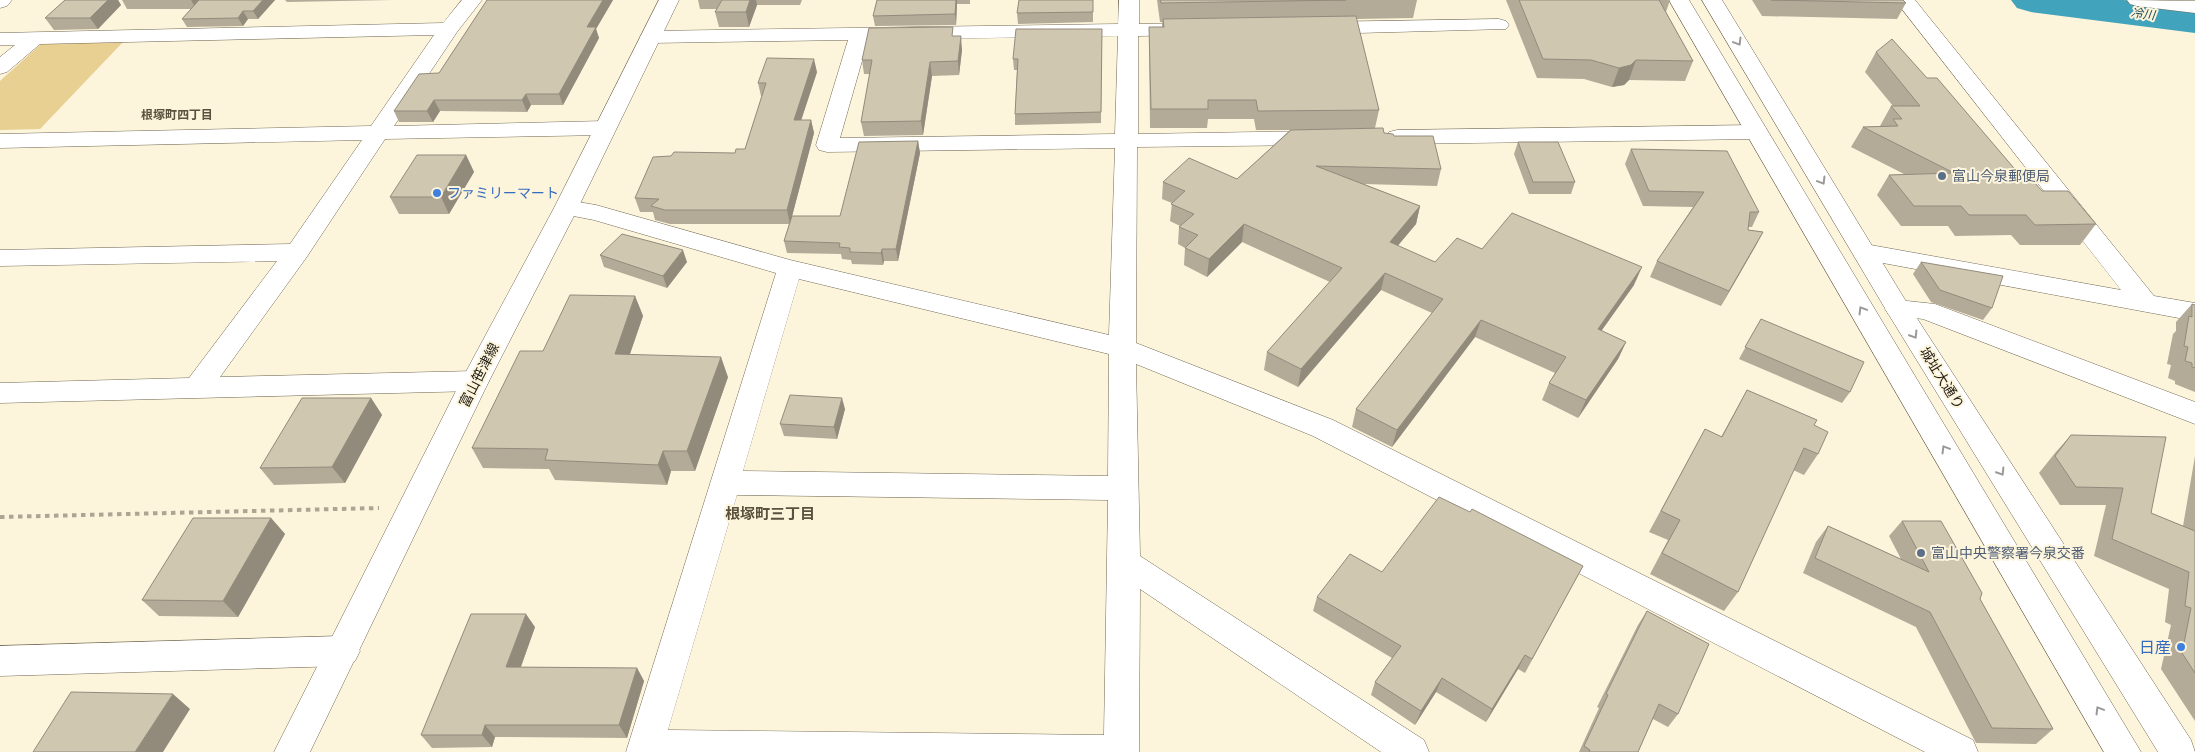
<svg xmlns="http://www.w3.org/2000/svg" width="2195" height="752" font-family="'PT Serif','Noto Sans JP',serif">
  <rect width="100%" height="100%" fill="#fdf4dc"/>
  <path fill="#e8cf92" d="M123,42L40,129L0,130V81L41,44Z"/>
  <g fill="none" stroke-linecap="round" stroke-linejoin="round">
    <path fill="#41a3bc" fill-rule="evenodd" d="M2011,0H2124L2195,9V33L2031,12L2017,8Z"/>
    <defs>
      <g id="street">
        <path d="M0,0H12L7,6L0,8Z"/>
        <path d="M462,0H482L457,32L394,126L605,121L613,123L616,128L613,133L605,135L385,139L306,258L220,377L475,371L485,374L489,381L485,388L475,391L0,403V383L189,378L277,261L0,266V250L290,244L362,140L0,148V134L371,126L434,35L40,44L7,72L0,74V57L15,45H0V33L443,23Z"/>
        <path d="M1119,0H1139V24L1186,23L1193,25L1196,29L1193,33L1186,35L1138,36V134L1319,131L1327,133L1330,138L1327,143L1319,145L1137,147L1136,343L1333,420L1973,740L1978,752H1925L1313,436L1136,364L1140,556L1424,740L1429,752H1381L1140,589L1139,752H626L776,273L594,220L558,213L554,208L558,203L566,200L596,205L790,260L1109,335L1115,148L827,152L819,150L816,145L848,40L650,43L643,41L640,37L643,33L650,31L1118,24ZM1118,36L1115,134L840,138L868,40ZM799,279L1109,354L1108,476L743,471ZM737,495L1108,500L1104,735L668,730Z"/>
        <path d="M1895,0H1915L2154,296L2195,303V321L1856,258L1853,252L1856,246L1865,244L2121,290Z"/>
        <path d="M2127,0L2195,1V13L2137,6L2130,4Z"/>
        <path d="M1499,19L1506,21L1509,25L1506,29L1321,34L1314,32L1311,28L1314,24L1321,22Z"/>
        <path d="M1757,125L1765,127L1768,132L1765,137L1757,139L1397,144L1389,142L1386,137L1389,132L1397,130Z"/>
        <path d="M1898,300L1935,304L2195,402V424L1923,319L1889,315L1885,309L1889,303Z"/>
        <path d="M343,636L355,641L360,651L355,661L343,666L0,676V646Z"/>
      </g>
      <path id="primary" d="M659,0H679L578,208L489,381L310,752H274L461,381L554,208Z"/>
      <g id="highway">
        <path d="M1669,0H1689L2141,752H2104Z"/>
        <path d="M1702,0H1722L1907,303L2191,740L2195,752H2158L1889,315Z"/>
      </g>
    </defs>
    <use href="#street" stroke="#716954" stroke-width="1"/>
    <use href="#primary" stroke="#716954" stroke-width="1"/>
    <use href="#highway" stroke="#716954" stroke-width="1"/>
    <path stroke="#aca593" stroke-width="4" stroke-dasharray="4.5 4.5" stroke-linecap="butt" d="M0,517L379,508"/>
    <use href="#street" fill="#fff" fill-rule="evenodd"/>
    <use href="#primary" fill="#fff" fill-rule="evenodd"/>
    <use href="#highway" fill="#fff" fill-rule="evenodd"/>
  </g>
  <g fill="#b3ab98">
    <path d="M65,0H118L121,5L98,29L54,30L45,18Z"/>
    <path d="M122,0H275L258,19H248L243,26L187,27L182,19L191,9H127Z"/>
    <path d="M285,0H393L287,2Z"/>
    <path d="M487,0H613L596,29L599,38L563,105H531L527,112L440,111L433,122H399L394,111L439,73Z"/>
    <path d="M698,0H802L800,5H757L749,27H719L715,12L717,9H700Z"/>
    <path d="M877,0H1003H970V4H957L956,25L875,26L873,16Z"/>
    <path d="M1019,0H1093V22L1018,24L1017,13Z"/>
    <path d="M1157,0H1417L1413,18L1356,19L1379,110L1375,128L1384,133L1394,136L1441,169L1437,186L1364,184L1420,206L1416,224L1397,246L1435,262L1482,249L1634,285L1601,331L1626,342L1618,359L1578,418L1542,400L1549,383L1555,373L1475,337L1392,447L1352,427L1356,409L1432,313L1381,290L1298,387L1264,370L1267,352L1330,282L1242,242L1207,277L1184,265L1185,248L1178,244L1179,227L1180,226L1170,221L1172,203L1162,199L1163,182L1237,179L1290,130H1256L1254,119H1208L1207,128H1150L1149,45V27H1162V22H1160Z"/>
    <path d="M1506,0H1670L1666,12L1693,61L1685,81L1629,80L1624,85L1612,87L1584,79L1537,78Z"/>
    <path d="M1752,0H1903L1906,3L1897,19L1762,16Z"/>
    <path d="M1102,29L1101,123L1015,125V114L1017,70H1014L1013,59Z"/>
    <path d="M954,36L962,50L959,75L932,76L923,135L864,136L861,122L870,74H864L862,60Z"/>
    <path d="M1876,52L1927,78L2019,174L2042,191L2096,224L2080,245H2020L2011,235L1955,236L1948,226H1901L1877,195L1889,175L1904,174L1851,147L1863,127L1880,126L1891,106H1893L1865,72Z"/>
    <path d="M817,72L801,120H811L814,133L792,216H840L918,141L920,153L898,261H884L883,265L852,264L851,260L842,259L841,254L787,253L784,241L789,224H670L655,220L653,212H640L635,198L671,156L735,153L745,149L762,96H761L758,83Z"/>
    <path d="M1518,142L1575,182L1571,194H1529L1514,154Z"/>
    <path d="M1631,149L1759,212L1752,227H1748V230L1763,232L1755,247L1721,306L1650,277L1657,261L1693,207L1643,206L1625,164Z"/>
    <path d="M466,155L474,172L449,214H399L390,197Z"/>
    <path d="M600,255L687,262L667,288L604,267Z"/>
    <path d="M1921,262L1992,308L1983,320L1931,302L1913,274Z"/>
    <path d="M635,296L643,316L630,354L728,377L695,471H671L667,485L555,480L549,469L483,468L472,448L543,351Z"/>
    <path d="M2192,304L2195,305V392L2175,384V381L2168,378L2171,365L2167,364L2173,334L2176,331V322Z"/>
    <path d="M1761,319L1850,392L1842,403L1739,359Z"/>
    <path d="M1747,390L1814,425L1818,454L1804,475L1793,470L1738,592L1724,611L1650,574L1668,540L1649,532L1705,429L1721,437Z"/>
    <path d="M371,398L382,415L345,483L274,485L260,468Z"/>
    <path d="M845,409L837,439L784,436L780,424Z"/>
    <path d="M2071,435L2151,513L2183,526L2195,456V721L2161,669L2171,625L2165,622L2169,589L2094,556L2106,505H2060L2039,473L2055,453Z"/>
    <path d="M1470,512L1583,566L1525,673L1518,669L1486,722L1436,692L1415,725L1371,695L1375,682L1392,658L1313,611L1317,597L1382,572Z"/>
    <path d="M271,518L285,534L238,617L159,616L142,600Z"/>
    <path d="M1902,521L1980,599L2053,729L2036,744L1976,743L1916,627L1803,573L1816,542L1828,526L1901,559L1889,536Z"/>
    <path d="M1647,611L1678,714L1668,727L1653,719L1638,752H1579L1599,708L1597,707L1638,625Z"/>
    <path d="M535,627L521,667L637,668L644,681L627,738L495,737L492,747L432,748L421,735Z"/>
  </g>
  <g fill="#928b7c">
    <path d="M108,0H118L121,5L98,29L90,18Z"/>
    <path d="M191,0H205L196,9Z"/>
    <path d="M263,0H275L258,19L253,11Z"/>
    <path d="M603,0H613L596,29L599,38L563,105L559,94L587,27Z"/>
    <path d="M750,0H756L757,5L749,27L746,12Z"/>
    <path d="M956,0H957V4L956,25L955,14Z"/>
    <path d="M243,11L248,19L243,26L238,18Z"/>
    <path d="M961,36L962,50L959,75L958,61Z"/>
    <path d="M814,59L817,72L797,133L794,120Z"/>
    <path d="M1636,60L1629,80L1624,85L1612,87L1619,68Z"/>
    <path d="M930,62L932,76L923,135L921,121Z"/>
    <path d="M526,94L531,105L527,112L522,100Z"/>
    <path d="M434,100L440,111L433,122L427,111Z"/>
    <path d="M811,120L814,133L790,224L787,210Z"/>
    <path d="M918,141L920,153L898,261L896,249Z"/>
    <path d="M466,155L474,172L449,214L441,197Z"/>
    <path d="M1420,206L1416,224L1386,260L1390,242Z"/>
    <path d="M1244,224L1242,242L1207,277L1209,259Z"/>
    <path d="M1763,232L1755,247L1721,306L1729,291Z"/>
    <path d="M882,249L884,261L883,265L881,253Z"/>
    <path d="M683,250L687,262L667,288L663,276Z"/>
    <path d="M1642,267L1634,285L1590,347L1598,329Z"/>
    <path d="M1385,273L1381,290L1298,387L1301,369Z"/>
    <path d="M635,296L643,316L623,374L615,354Z"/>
    <path d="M1481,320L1475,337L1392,447L1397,430Z"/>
    <path d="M1626,342L1618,359L1578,418L1586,400Z"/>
    <path d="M721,357L728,377L695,471L687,451Z"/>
    <path d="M371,398L382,415L345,483L332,467Z"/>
    <path d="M842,398L845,409L837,439L834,427Z"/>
    <path d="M663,451L671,471L667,485L658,465Z"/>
    <path d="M271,518L285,534L238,617L223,601Z"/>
    <path d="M526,614L535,627L516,680L506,667Z"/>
    <path d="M1525,655L1518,669L1486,722L1492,709Z"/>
    <path d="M637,668L644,681L627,738L619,725Z"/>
    <path d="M1442,678L1436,692L1415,725L1421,711Z"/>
    <path d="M173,694L190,709L163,752H135Z"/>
    <path d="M485,725L495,737L492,747L482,735Z"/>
  </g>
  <g fill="#d0c7b1" stroke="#928b7c">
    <path d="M65,0H108L90,18H45Z"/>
    <path d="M199,0H263L253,11H243L238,18L182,19Z"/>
    <path d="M487,0H603L587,27H596L559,94H526L522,100H434L427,111H394L419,74L439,73Z"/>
    <path d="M722,0H750L746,12H715Z"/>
    <path d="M877,0H956L955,14L873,16Z"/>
    <path d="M1019,0H1093V12L1017,13Z"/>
    <path d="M1160,0H1346L1161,3Z"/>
    <path d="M1519,0H1659L1693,61L1636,60L1631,65L1619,68L1591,60L1543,59Z"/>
    <path d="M1771,0H1903L1906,3Z"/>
    <path d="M1356,16L1379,110L1258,111L1256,100H1208V109H1151L1149,27H1164L1163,19Z"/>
    <path d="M953,27L952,36H961L958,61L930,62L921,121L861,122L872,60H862L869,28Z"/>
    <path d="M1016,29H1102L1101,112L1015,114L1018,59H1013Z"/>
    <path d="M1892,39L1927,78H1937L2019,174H2027L2042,191H2068L2096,224L2035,225L2026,215H1969L1961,206H1914L1889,175L1954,173L1863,127L1898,126L1893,119H1902L1891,106H1920L1876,52Z"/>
    <path d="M767,58L814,59L794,120H811L787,210H665L651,206L659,199L635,198L653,157L671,156L674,152L735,153L736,149H745L766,83H758Z"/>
    <path d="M1383,128L1384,133L1393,134L1394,136H1433L1441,169L1316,166L1420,206L1390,242L1435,262L1457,238L1482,249L1512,213L1642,267L1598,329L1626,342L1586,400L1549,383L1566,357L1481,320L1397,430L1356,409L1443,299L1385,273L1301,369L1267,352L1342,268L1244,224L1209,259L1185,248L1198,235L1179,227L1194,214L1171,204L1185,191L1163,182L1189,158L1237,179L1291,130Z"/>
    <path d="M918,141L896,249H882L881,253L850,252V248L839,247L840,243L784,241L792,216H840L859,142Z"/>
    <path d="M1518,142H1558L1575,182H1533Z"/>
    <path d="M1631,149L1727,151L1759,212H1750L1748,230L1763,232L1729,291L1657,261L1704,192L1649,191Z"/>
    <path d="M417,155H466L441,197H390Z"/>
    <path d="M622,234L683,250L663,276L600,255Z"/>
    <path d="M1921,262L2003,276L1992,308L1940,290Z"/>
    <path d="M570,295L635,296L615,354L721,357L687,451H663L658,465L545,460L548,449L472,448L520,351H543Z"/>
    <path d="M2192,304L2195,305V368L2192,367V363L2185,361L2188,347L2184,346L2189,316L2192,317Z"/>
    <path d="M1761,319L1864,362L1850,392L1745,347Z"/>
    <path d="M1747,390L1817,420L1814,425L1828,432L1818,454L1804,448L1738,592L1662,553L1680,520L1661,511L1705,429L1722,437Z"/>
    <path d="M790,395L842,398L834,427L780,424Z"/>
    <path d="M302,398H371L332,467L260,468Z"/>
    <path d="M2071,435L2166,437L2151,513L2195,531V673L2182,653L2191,608L2185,606L2189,572L2112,539L2123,488L2076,487L2055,456Z"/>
    <path d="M1439,497L1470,512L1472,509L1583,566L1532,659L1525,655L1492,709L1442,678L1421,711L1375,682L1401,646L1317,597L1350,554L1382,572Z"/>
    <path d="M193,518H271L223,601L142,600Z"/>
    <path d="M1902,521H1941L1982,593L1980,599L2053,729L1992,728L1930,612L1815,558L1828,526L1929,572Z"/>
    <path d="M1647,611L1709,644L1678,714L1659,704L1638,752H1589L1590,750L1584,746L1608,695L1606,694Z"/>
    <path d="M471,614H526L506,667L637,668L619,725H485L482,735H421Z"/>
    <path d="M71,692L173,694L135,752H33Z"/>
  </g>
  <defs><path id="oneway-chevron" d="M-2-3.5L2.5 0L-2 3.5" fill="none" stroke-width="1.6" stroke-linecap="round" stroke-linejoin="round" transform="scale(1.25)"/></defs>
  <g stroke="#9b9996">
    <use href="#oneway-chevron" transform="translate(1738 42) rotate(59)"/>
    <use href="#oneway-chevron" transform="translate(1822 181) rotate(59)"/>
    <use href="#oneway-chevron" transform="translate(1862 310) rotate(-121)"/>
    <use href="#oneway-chevron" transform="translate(1914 335) rotate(58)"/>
    <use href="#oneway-chevron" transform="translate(1945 449) rotate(-121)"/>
    <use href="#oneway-chevron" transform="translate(2001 472) rotate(58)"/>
    <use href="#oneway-chevron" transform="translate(2099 710) rotate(-121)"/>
  </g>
  <g fill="#5c6f8a" stroke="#fdf4dc" stroke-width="2">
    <circle cx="1942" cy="176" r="5"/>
    <circle cx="1921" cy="553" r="5"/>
  </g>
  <g fill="#3f7fe0" stroke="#fdf4dc" stroke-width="2">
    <circle cx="437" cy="193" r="5"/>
    <circle cx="2181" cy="647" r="5"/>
  </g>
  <g text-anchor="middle" stroke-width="4" stroke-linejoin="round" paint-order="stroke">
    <g font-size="12" font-style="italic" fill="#1e4954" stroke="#fdf4dc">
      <text transform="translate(2143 14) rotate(7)" y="4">冷川</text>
    </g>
    <g font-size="12" font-weight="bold" fill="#5a523e" stroke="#fdf4dc">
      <text x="177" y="119">根塚町四丁目</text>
    </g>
    <g font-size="14" fill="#4e5e75" stroke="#fdf4dc" text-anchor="start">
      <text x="1952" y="181">富山今泉郵便局</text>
      <text x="1931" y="558">富山中央警察署今泉交番</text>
    </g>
    <g font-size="14" fill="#366cbe" stroke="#fdf4dc" text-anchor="start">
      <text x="447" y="198">ファミリーマート</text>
    </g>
    <g font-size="14" fill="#201d15" stroke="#fdf4dc">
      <text transform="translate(479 375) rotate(-63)" y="5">富山笹津線</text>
      <text transform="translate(1942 378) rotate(58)" y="5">城址大通り</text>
    </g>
    <g font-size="15" font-weight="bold" fill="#5a523e" stroke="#fdf4dc">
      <text x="770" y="519">根塚町三丁目</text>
    </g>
    <g font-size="16" fill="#366cbe" stroke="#fdf4dc" text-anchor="end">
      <text x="2171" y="653">日産</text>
    </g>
  </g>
</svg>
